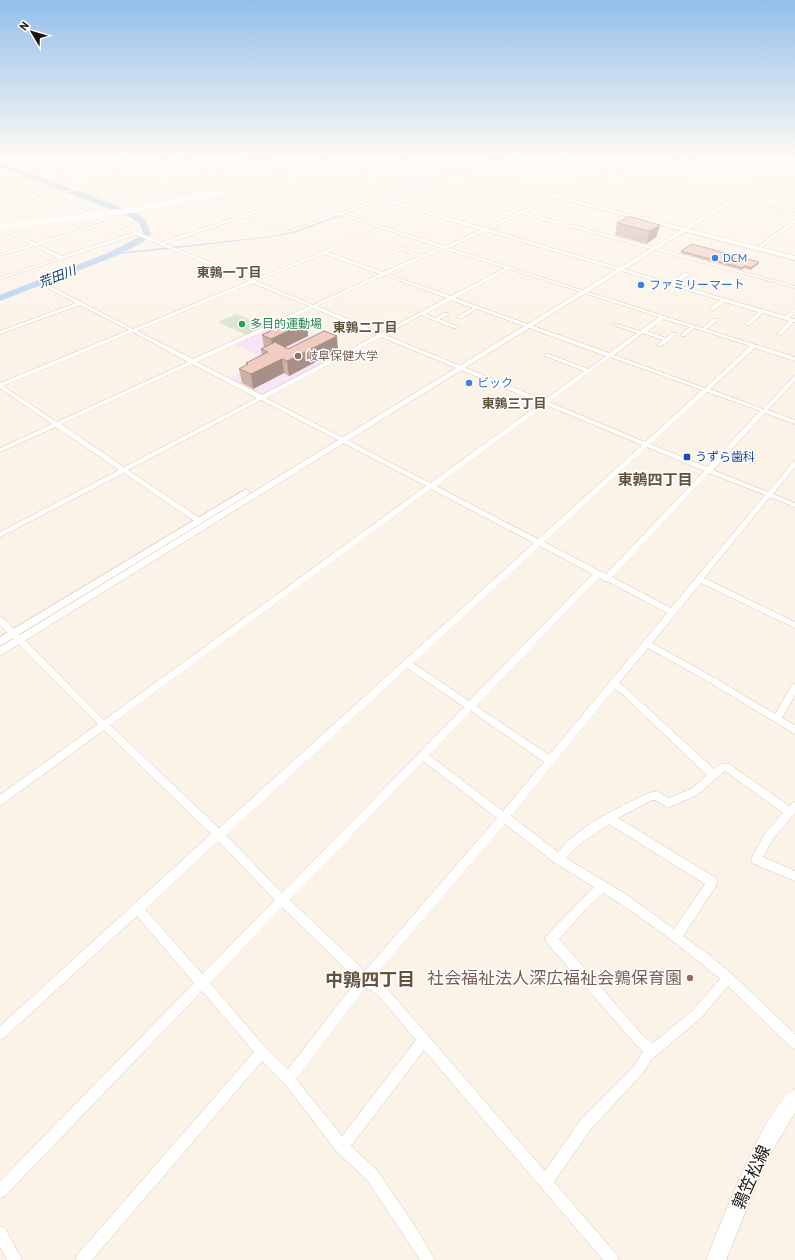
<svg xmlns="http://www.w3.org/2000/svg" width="795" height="1260" font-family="'PT Sans','Noto Sans JP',sans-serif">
  <rect width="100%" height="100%" fill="#fcf3e8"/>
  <path fill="#f7e4f4" d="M280,323L346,352L262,395L228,379L267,360L234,344Z"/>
  <path fill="#dbe5cb" d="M237,314L266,327L247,335L218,322Z"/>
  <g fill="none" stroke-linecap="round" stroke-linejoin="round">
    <g stroke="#b4d0f0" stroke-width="1">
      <path d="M464,169L497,156"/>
      <path d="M198,245L268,237L296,232L453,173"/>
    </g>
    <path stroke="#b4d0f0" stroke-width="1.5" d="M113,254L207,244"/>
    <path fill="#b4d0f0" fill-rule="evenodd" d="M0,162L136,213L146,221L151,234L143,242L116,256L0,301V295L110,252L137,238L143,233L140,224L130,217L4,168L0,166Z"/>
    <defs>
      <g id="minor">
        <path d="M69,156H74L70,158L94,167L131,156H136L104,166L127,174L171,162L156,156C162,156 168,160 174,161C181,161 189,156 196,156L178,162L214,173L253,161L237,156C243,156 250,160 256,160C262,160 269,156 275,156L259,161L289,170V172L256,162L217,174L292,198L331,185L293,174V172L334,184L369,172L332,162L333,160L419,183L455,170L456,172L422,184L521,211L606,172L556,160L503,182L502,180L536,166L500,158L465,172H463V170L497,158L493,156H502L539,165L559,157L561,158L559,159L609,170L639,156H643L612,171L667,184L705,163L738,161L749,156H753L739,163L707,165L670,184L730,198L729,200L668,186L620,211L619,209L664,185L609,172L525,212L795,286V288L522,214L488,229L671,283L685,273H689V275L675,284L785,316L795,309V312L789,318L795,319V322H794L781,335L777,334L789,321L763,313L750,325H746V323L758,312L725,302L714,310H710V308L720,300L485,231L449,248L702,328L713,319H717V321L706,329L795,357V361L755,348L710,389L763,409L793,377L795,376V381L768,410L795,420V424L765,413L713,470L768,492L793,462L795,461V467L773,494L795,503V507L770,497L704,578L795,622V628L701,583L652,643L715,678L775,714L792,685L795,684V695L782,718L795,725V734L709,682L648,648L619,683L627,689L714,769C719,765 723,762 729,764L789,806L795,801V813L773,839L763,857L795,871V881L752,863L751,859L765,833L783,813L725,771L697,795L672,806L669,808L655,800H652L618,818L716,878L717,882L716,886L683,936L708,954L732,974L795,1034V1049L791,1047L728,986L701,1018L652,1059L642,1074L591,1129L554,1182L617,1255L619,1260H603L424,1050L351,1146L377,1170L413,1223L435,1260H420L367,1180L337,1152L284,1083L262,1061L92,1260H75L77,1255L254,1052L202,991L5,1196L0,1198V1181L194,983L137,916L4,1038L0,1040V1026L211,834L104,730L0,806V795L98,724L0,625V617L3,618L104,720L426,486L261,400L128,470L201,519L202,521L201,523H197L124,473L0,537V532L119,470L56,427L0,452V448L52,424L0,388V383L129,330L80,305L0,334V331L76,303L46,287V286L48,285L133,329L249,281L136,235L0,279V277L58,258L34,246L0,256V254L31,244L0,229V227L35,243L105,222L48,198L0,211V209L44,197L23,188L0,193V191L20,186L0,178V176L48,196L72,189L49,180L68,174L41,164ZM67,159L91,167L71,173L46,164ZM175,163L210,174L166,187L131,175ZM101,167L124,175L76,188L54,180ZM373,173L415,185L380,197L338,185ZM214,175L289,199L162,242L51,197L79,189L117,204L166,189L186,196L187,194L170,188ZM127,176L163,188L117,202L111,199L124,196V194L108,198L83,188ZM334,186L377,199L339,213L296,199ZM419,186L518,213L485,228L384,198ZM293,200L335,214L288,231L247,216ZM381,200L481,230L445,246L343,214ZM339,215L380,228L253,280L165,244L244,217L288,233ZM108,223L133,233L62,256L38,245ZM383,229L439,247L422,255L404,249L407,247L404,246L390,253L392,254L401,250L419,256L383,272L327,252ZM443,248L444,249L505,268L451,296L387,274ZM324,254L380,274L313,305L256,281ZM509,269L659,317L640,331L613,323V325L637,333L609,353L455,298ZM384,275L447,298L381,333L317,306ZM252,283L309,306L193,359L137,331ZM451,300L473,308L458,316V318H462L477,309L606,356L588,369L549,354H545V356L584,371L544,400L385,335L421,315L453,328H457V326L439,319L448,315V313H444L435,318L425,314ZM313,308L377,335L262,395L197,362ZM663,319L690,327L681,334V336H685L694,328L750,346L705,388L614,355L643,333L663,340L658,344V346C665,346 671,339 676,335V333H672L666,338L647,331ZM133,332L188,362L57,422L3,386ZM381,337L541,403L430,483L266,398ZM610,357L702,390L645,442L549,402ZM192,364L257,398L124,467L61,424ZM707,392L760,411L707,467L650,444ZM546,405L642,445L538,539L436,486ZM647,447L704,471L606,574L544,542ZM709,473L765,495L671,608L612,577ZM431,489L534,543L219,828L110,725ZM540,546L593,574L469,701L413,663ZM599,577L603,581H607L667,613L549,755L476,706ZM407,668L464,707L282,893L226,835ZM614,689L621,693L707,775L691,789L669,798L657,791L648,793C616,809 581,824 558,852L511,816ZM471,711L544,762L503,811L429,755ZM423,761L497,818L365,971L290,900ZM505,824L555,863L594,887L547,935L545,939L547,943L637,1046L643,1051L634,1066L581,1119L545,1171L386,987L373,978ZM609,824L705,884L674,929L627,895L566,858L581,843ZM218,841L275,900L202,974L145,909ZM603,893C644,918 683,948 720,979L693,1010L653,1043L645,1038L559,939L588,907ZM282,907L357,980L288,1069L266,1048L210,983ZM366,987L378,995L416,1040L342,1136L296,1079Z"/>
        <path d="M316,156H321L329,159L327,160Z"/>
        <path d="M734,199L795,213V215L733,201Z"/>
        <path d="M794,220H795V223L762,247H760V245Z"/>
        <path d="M0,1226L5,1228L22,1260H7L0,1247Z"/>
      </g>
      <g id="tertiary">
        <path d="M665,156H674L769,176L795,161V164L773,177L795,182V184L770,179L0,656V647L766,178Z"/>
        <path d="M246,489L250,492L249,494L0,646V637Z"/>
      </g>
      <g id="secondary">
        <path d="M394,156H402L795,256V260Z"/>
        <path d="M795,1089V1113L766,1161L726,1260H706C720,1227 766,1101 795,1089Z"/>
      </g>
      <path id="trunk" d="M340,156H350L226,193L221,192Z"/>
    </defs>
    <use href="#minor" stroke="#d9c3a9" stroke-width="1"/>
    <use href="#tertiary" stroke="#d9c3a9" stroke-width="1"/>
    <use href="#secondary" stroke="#d9c3a9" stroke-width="1"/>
    <use href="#trunk" stroke="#d9c3a9" stroke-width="1"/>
    <use href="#minor" fill="#fff" fill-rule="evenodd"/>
    <use href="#tertiary" fill="#fff" fill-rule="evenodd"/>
    <use href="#secondary" fill="#fff" fill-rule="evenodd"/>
    <use href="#trunk" fill="#fff" fill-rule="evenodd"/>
    <defs>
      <path id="trunk-bridge" d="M0,227L126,211L224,192"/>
    </defs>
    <use href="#trunk-bridge" stroke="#d9c3a9" stroke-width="6" stroke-linecap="butt"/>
    <use href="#trunk-bridge" stroke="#fff" stroke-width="6"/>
  </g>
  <g fill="#cfb0a6">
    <path d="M617,223L660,225L656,237L646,244L615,235Z"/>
    <path d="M681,251L759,262L758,264L750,270L744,268L742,270L680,253Z"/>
    <path d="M307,322L308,336L286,347L288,349L338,350L289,376L284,373L253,389L242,383L239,369L246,365V363L262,356L261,349L264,347L262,335Z"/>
  </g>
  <g fill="#a99087">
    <path d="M660,225L656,237L646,244L650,231Z"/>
    <path d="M759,262L758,264L750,270L751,268Z"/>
    <path d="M307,322L308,336L273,353L271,339Z"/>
    <path d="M337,336L338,350L289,376L287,361Z"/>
    <path d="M282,359L284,373L253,389L251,374Z"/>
  </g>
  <g fill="#f1cdc1" stroke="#a99087">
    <path d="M628,217H632L660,225L650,231L617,223Z"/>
    <path d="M692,244L759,262L751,268L745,266L742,268L681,251Z"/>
    <path d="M297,318L307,322L271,339L262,335Z"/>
    <path d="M324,331L337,336L287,361L282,359L251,374L239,369L248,364L246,363L268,352L261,349L275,342L288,349Z"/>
  </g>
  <linearGradient id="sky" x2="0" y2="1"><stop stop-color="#93bfeb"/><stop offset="0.47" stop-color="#fefaf5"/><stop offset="1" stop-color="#fefaf5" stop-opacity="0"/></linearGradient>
  <rect width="795" height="333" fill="url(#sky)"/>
  <g fill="#3f7fe0" stroke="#fff" stroke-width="1.5">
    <circle cx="715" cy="258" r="4"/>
    <circle cx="641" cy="285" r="4"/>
    <circle cx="469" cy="383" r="4"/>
  </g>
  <circle fill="#2e9e5b" stroke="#fff" stroke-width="1.5" cx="242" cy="324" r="4"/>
  <g fill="#8d6e63" stroke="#fff" stroke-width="1.5">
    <circle cx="298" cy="356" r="4"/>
    <circle cx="690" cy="978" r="4"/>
  </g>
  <rect fill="#1a4fb4" stroke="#fff" stroke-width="1.5" x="683" y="453" width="8" height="8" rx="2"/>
  <g text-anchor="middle" stroke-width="3" stroke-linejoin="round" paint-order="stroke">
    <g font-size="12" fill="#366cbe" stroke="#fff" text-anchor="start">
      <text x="723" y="262">DCM</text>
      <text x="649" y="289">ファミリーマート</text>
      <text x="477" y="387">ビック</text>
    </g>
    <g font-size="12" fill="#27864d" stroke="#fff" text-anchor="start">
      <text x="250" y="328">多目的運動場</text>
    </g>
    <g font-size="12" fill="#785e54" stroke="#fff" text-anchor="start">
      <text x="306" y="360">岐阜保健大学</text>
    </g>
    <g font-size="12" fill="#164399" stroke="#fff" text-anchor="start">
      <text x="695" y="461">うずら歯科</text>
    </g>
    <g font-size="13" font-weight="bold" fill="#65523b" stroke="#fff">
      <text x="229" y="277">東鶉一丁目</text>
      <text x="365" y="332">東鶉二丁目</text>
      <text x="514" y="408">東鶉三丁目</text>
    </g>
    <g font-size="13" font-style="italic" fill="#08335b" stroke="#fff">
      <text transform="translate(57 276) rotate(-21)" y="5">荒田川</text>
    </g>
    <g font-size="15" font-weight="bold" fill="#65523b" stroke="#fff">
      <text x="655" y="485">東鶉四丁目</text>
    </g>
    <g font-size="17" fill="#785e54" stroke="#fff" text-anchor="end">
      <text x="682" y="984">社会福祉法人深広福祉会鶉保育園</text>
    </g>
    <g font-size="17" fill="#1d150b" stroke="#fff">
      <text transform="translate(751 1177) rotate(-66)" y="6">鶉笠松線</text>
    </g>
    <g font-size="18" font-weight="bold" fill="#65523b" stroke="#fff">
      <text x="370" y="986">中鶉四丁目</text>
    </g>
  </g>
  <g transform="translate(32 32) rotate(308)" stroke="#ffffff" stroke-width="3" paint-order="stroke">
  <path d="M0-3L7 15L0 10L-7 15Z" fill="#1d150b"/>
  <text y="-6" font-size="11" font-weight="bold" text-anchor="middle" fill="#1d150b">N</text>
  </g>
</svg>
